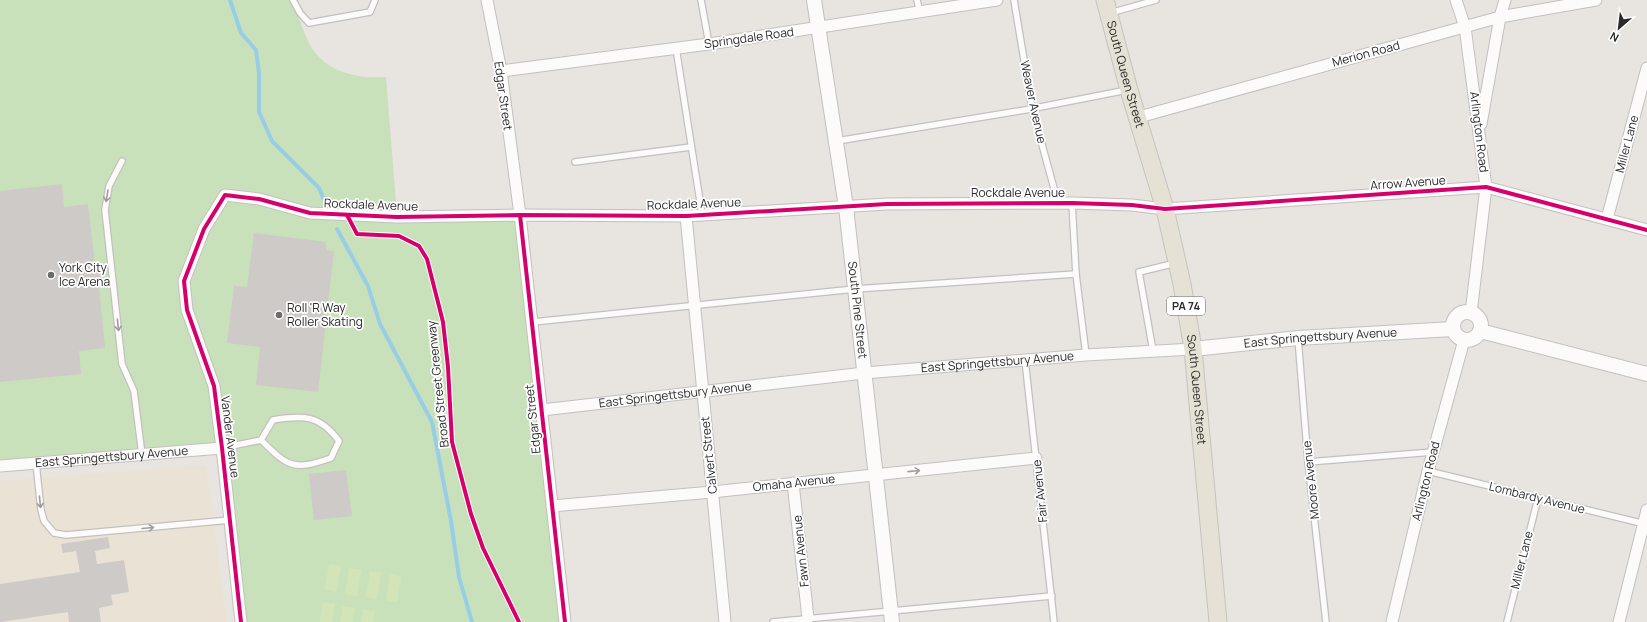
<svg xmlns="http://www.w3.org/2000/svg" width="1647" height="622" font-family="Manrope,sans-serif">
  <rect width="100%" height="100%" fill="#e8e4e0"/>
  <path fill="#eae3d5" d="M206,465L227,622H0V481Z"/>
  <path fill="#c9e1ba" d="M0,0H291C298,14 302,29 309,43C324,72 356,79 386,77L397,216L520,215L565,622H241L222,448L0,466Z"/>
  <g fill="#d3e5b8">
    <path d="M329,564L341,566L336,592L325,590Z"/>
    <path d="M349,568L361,570L357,596L345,594Z"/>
    <path d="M370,571L381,573L377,599L366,597Z"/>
    <path d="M390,574L401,577L397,602L386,601Z"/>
    <path d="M323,602L335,604L332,622H320Z"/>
    <path d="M343,606L355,608L352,622H340Z"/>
    <path d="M363,609L375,611L373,622H361Z"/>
  </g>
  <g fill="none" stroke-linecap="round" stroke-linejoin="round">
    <g stroke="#97cee6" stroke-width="4">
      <path d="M230,0L241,33L256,50L259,73V112L272,141L319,188L325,202"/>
      <path d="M337,229L368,286L380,324L432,422L451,521L459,577L472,622"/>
    </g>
  </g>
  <g fill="#cdcac7">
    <path d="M62,184L64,207L88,204L95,265L102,264L104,286H99L105,348L79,351L81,374L0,382V191Z"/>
    <path d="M254,233L326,242V250L334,251L318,392L256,385L260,347L227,343L234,286L247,287Z"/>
    <path d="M346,470L352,516L314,520L309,474Z"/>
    <path d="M108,537L110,548L95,551L97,564L124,560L129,592L111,595L113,605L99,608L101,622H69L68,612L0,622V584L80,572L76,551L63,553L61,544Z"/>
  </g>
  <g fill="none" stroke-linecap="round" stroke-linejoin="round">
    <defs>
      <g id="service">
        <path d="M293,0L300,13L309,23L370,12L375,0"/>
        <path d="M701,0L709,44"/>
        <path d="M917,0L920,12"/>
        <path d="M1014,0L1032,108L1058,203"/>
        <path d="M1110,13L1156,0"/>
        <path d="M676,48L702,214"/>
        <path d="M837,141L1025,110L1127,90"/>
        <path d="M122,161L109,186L105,210L122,364L134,391L142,455"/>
        <path d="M575,162L691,147"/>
        <path d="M1072,203L1076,274L1086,355"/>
        <path d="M533,322L855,289L1076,274"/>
        <path d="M1298,338L1308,462L1326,622"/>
        <path d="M1153,351L1139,272L1176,263"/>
        <path d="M1025,360L1054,622"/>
        <path d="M222,448L261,440L273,420C304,415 320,415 339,441L331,458C294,471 288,467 261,440"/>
        <path d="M1308,462L1433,452"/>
        <path d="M36,463L41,510L44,521L54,533L66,535L230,520"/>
        <path d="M1428,471L1645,524"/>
        <path d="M773,622L1052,596"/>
        <path d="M1507,622L1538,498"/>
      </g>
      <g id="minor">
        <path d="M487,0L501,71L520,215L565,622"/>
        <path d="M1456,0L1465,27L1486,187L1471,313"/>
        <path d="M501,71L709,44L997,0"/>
        <path d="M1139,117L1500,17L1596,0"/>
        <path d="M1481,124L1500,17L1505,0"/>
        <path d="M686,216L725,622"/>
        <path d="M1607,219L1647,68"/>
        <path id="s1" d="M542,410L864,373L1086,355L1193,349"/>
        <path id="s2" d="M0,466L222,448"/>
        <path d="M793,483L808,618"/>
        <path d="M552,506L712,492L1036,458"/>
        <path d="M241,622L222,448L214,386L187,310L184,281L204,229L225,195L259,199L310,213L397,217L520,215L686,216L887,204L1072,203L1132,205L1165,209L1486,187L1647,230"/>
        <path d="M1392,622L1428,471L1464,340"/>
        <path d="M1619,622L1647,510"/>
      </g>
      <g id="tertiary">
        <path id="s3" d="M814,0L846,207L892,622"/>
        <circle cx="1467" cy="326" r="14"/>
        <path d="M1480,331L1647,374"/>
        <path id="s4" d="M1193,349L1298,338L1453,329"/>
      </g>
      <g id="primary">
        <path id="s5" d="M1105,0L1129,90L1165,209L1182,284L1193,349L1218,622"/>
      </g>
    </defs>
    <use href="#service" stroke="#c2c0c1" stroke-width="8"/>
    <use href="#minor" stroke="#c2c0c1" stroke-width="13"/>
    <use href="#tertiary" stroke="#c2c0c1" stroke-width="16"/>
    <use href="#primary" stroke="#c4c3c1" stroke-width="19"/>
    <use href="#service" stroke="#fcfbfa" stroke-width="5.5"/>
    <use href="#minor" stroke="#fcfbfa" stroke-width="11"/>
    <use href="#tertiary" stroke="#fcfbfa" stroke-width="14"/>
    <use href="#primary" stroke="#e5e1d4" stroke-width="17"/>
    <defs>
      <g id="cycleway">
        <path d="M347,215L357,234L399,236L419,246L427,259L443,322L448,367L452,442L471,514L483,548L519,622"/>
        <path d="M520,215L565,622"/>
        <path d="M241,622L222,448L214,386L187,310L184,281L204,229L225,195L259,199L310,213L397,217L520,215L686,216L887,204L1072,203L1132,205L1165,209L1486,187L1647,230"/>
      </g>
    </defs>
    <use href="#cycleway" stroke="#fff" stroke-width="6"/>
    <use href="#cycleway" stroke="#d6006c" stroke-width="4"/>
  </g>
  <defs><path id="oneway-shaft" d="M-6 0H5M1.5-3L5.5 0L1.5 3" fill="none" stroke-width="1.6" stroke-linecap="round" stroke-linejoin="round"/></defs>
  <g stroke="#9e9d9c">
    <use href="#oneway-shaft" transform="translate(107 196) rotate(100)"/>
    <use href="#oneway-shaft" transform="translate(118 325) rotate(84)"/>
    <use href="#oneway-shaft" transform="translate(914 471) rotate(-6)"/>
    <use href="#oneway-shaft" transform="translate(40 502) rotate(85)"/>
    <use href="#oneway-shaft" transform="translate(148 528) rotate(-5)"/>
  </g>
  <g fill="#6c6b6a" stroke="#fff" stroke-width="1.5">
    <circle cx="51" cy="275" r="4"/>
    <circle cx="279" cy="315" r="4"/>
  </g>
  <g text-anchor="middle" stroke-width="3.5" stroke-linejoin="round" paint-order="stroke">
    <rect fill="#fff" stroke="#6a6a6a" stroke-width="1" x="1167" y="297" width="38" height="18" rx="3"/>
    <g font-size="11" font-weight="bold" fill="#2a2a2a">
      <text x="1186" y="310">PA 74</text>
    </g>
    <g font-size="12" fill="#2a2a2a" stroke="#fff">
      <text transform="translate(749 38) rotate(-8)" y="4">Springdale Road</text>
      <text transform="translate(1366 54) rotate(-15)" y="4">Merion Road</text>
      <text dy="4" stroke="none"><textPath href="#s5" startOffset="77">South Queen Street</textPath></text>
      <text transform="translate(503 96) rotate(82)" y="4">Edgar Street</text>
      <text transform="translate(1033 102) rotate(78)" y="4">Weaver Avenue</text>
      <text transform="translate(1479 132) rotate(83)" y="4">Arlington Road</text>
      <text transform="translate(1627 144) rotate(-75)" y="4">Miller Lane</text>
      <text transform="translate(1408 183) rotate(-4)" y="4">Arrow Avenue</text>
      <text x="1018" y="197">Rockdale Avenue</text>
      <text transform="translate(694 204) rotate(-2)" y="4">Rockdale Avenue</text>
      <text transform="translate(371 205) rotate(2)" y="4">Rockdale Avenue</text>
      <text dy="4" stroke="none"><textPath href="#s3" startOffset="313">South Pine Street</textPath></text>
      <text dy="4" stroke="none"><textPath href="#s4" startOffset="128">East Springettsbury Avenue</textPath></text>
      <text dy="4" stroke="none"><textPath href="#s1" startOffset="458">East Springettsbury Avenue</textPath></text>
      <text transform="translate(438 384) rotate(-96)" y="4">Broad Street Greenway</text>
      <text dy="4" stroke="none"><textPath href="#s5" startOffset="401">South Queen Street</textPath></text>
      <text dy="4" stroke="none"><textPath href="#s1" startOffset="134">East Springettsbury Avenue</textPath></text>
      <text transform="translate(533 419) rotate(-96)" y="4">Edgar Street</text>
      <text transform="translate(230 437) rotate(83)" y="4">Vander Avenue</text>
      <text transform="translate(709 455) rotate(-96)" y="4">Calvert Street</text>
      <text dy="4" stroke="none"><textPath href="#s2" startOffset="112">East Springettsbury Avenue</textPath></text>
      <text transform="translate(1311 480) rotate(-96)" y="4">Moore Avenue</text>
      <text transform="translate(1426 481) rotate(-76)" y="4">Arlington Road</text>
      <text transform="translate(794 483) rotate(-6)" y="4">Omaha Avenue</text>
      <text transform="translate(1040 491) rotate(-96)" y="4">Fair Avenue</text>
      <text transform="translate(1537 498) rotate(14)" y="4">Lombardy Avenue</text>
      <text transform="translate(801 551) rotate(-96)" y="4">Fawn Avenue</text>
      <text transform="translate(1522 560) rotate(-76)" y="4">Miller Lane</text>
    </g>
    <g font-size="12" fill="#2a2a2a" stroke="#fff" text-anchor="start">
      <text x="59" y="272">York City<tspan x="59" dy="14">Ice Arena</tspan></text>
      <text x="287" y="312">Roll 'R Way<tspan x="287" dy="14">Roller Skating</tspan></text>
    </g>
  </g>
  <g transform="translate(1619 28) rotate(208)" stroke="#ffffff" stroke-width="3" paint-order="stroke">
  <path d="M0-3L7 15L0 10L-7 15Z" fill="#2a2a2a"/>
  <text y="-6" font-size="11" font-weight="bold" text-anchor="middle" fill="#2a2a2a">N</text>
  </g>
</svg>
